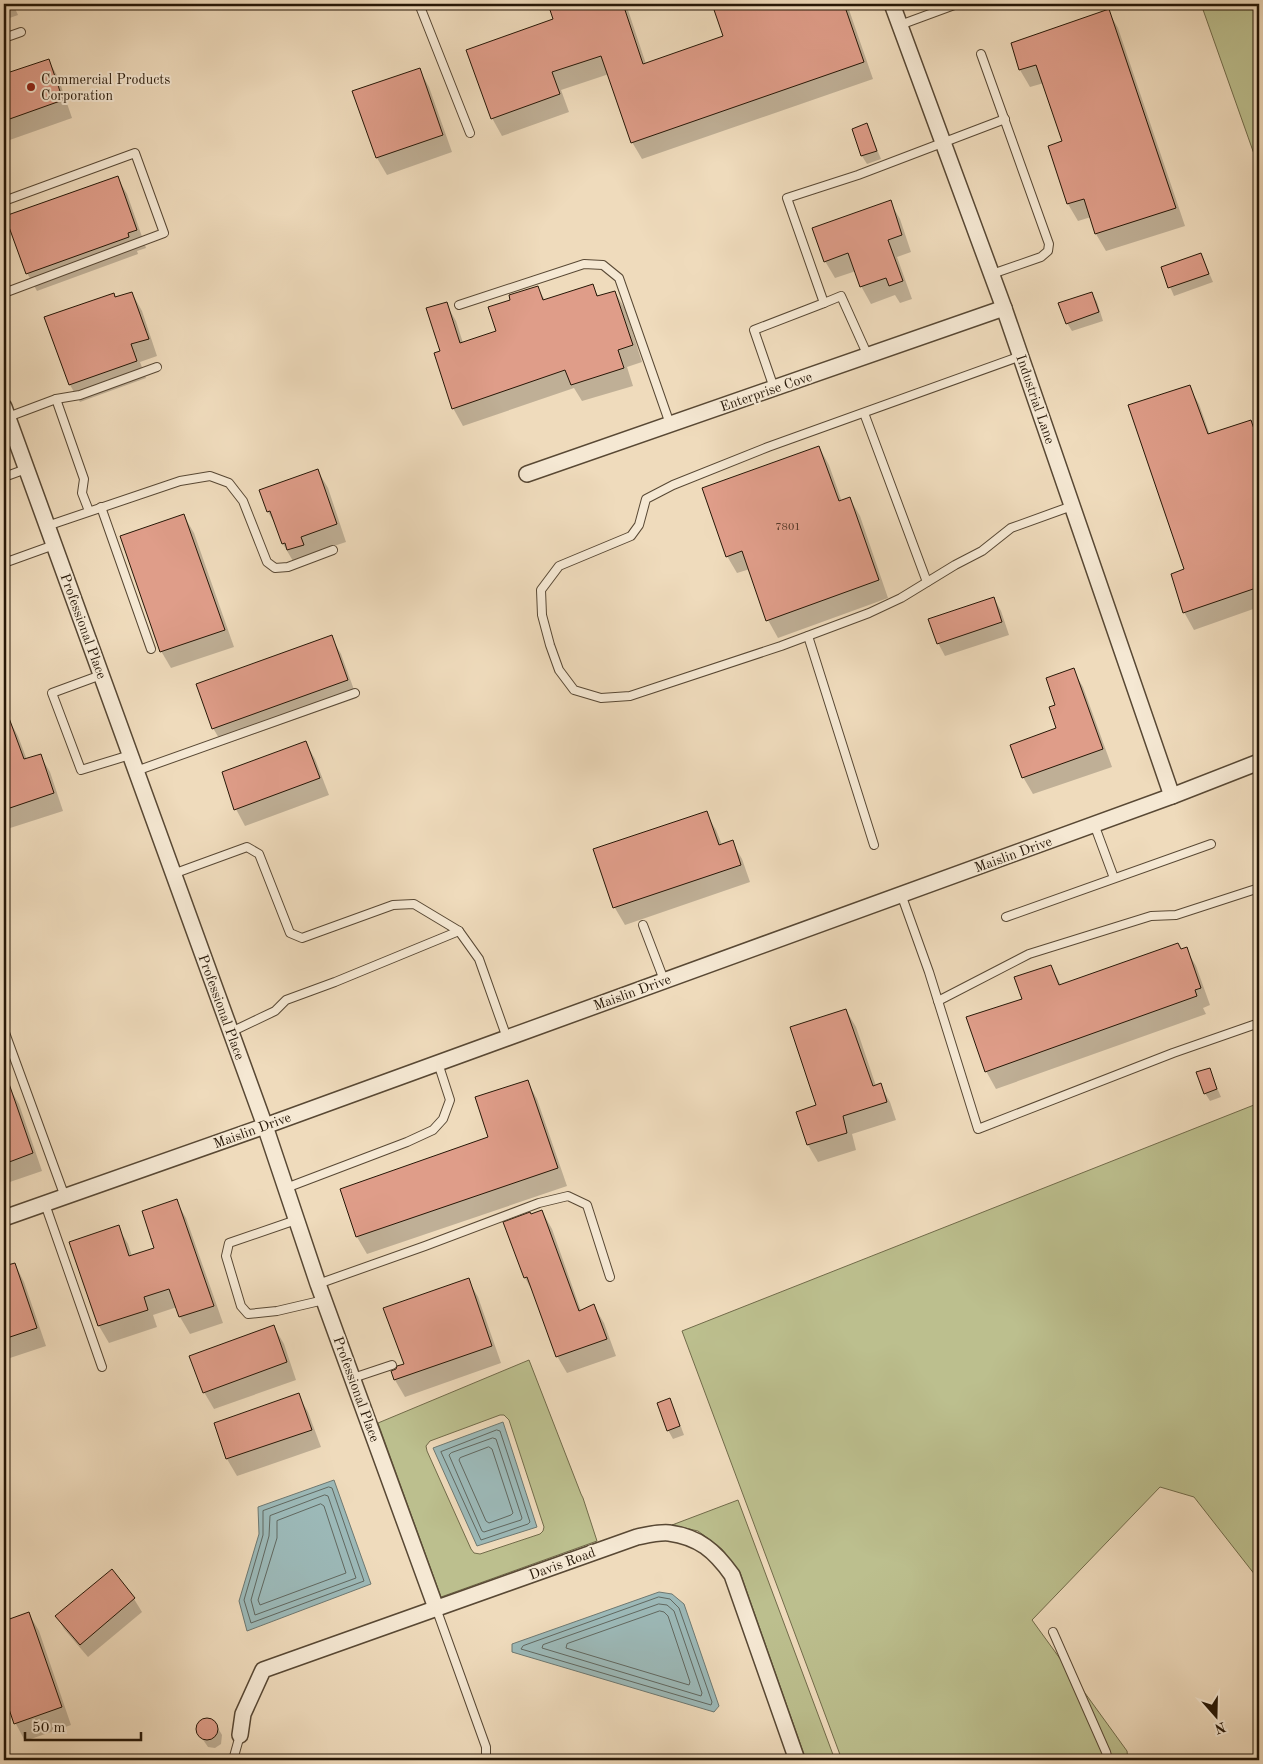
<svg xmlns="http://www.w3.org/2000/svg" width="1263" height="1764" font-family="'Old Standard TT',serif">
  <rect width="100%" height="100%" fill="#efdbbc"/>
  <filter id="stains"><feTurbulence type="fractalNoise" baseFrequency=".004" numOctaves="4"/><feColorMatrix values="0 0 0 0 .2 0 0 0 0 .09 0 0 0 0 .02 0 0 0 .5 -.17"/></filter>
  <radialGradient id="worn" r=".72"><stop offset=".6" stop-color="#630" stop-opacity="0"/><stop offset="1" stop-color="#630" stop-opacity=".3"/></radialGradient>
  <g fill="#bcbf8e" stroke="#716b4a" fill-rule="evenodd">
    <path d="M1201,4H1259V168Z"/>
    <path d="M1259,1103V1580L1194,1497L1160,1487L1032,1620L1127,1751L1128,1760H842L682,1331Z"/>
    <path d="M529,1360L581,1494L583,1498L597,1541L441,1597L378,1423ZM500,1415H504L509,1420L544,1527L543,1531L540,1534L480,1554L474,1553L471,1549L427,1451L426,1446L430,1441Z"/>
    <path d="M738,1500L835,1760H806L740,1572L722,1549L698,1531L672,1525Z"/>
  </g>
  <g fill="#9cb9b8" stroke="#6d7871">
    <path d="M503,1422L537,1527L477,1546L433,1448Z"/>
    <path d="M334,1480L371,1584L247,1631L239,1601L259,1534L258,1507Z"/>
    <path d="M659,1592L672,1594L684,1604L719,1706L714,1712L512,1652V1644Z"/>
  </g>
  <g fill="#0003">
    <path d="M4,4H13L18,15L4,20Z"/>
    <path d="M549,4H626L646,64L725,37L713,4H847L873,79L642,159L632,142L609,74L561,90L569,112L502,136L492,118L555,20Z"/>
    <path d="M1108,11L1118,28L1185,226L1106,251L1096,234L1091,217L1078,221L1068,204L1063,142L1044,83L1030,87L1020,70L1012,44Z"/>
    <path d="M48,60L58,77L72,118L4,142V75Z"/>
    <path d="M419,69L429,87L452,152L387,175L377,158L354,92Z"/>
    <path d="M867,125L881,159L867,164L862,156L853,130Z"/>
    <path d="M117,177L127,194L146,248L137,251L138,254L37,291L27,273Z"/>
    <path d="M890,202L900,219L911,252L897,257L912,299L900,303L895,295L871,304L861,286L856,271L835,278L825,261Z"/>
    <path d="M1201,254L1213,282L1174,296L1162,268Z"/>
    <path d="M592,286L599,297L615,292L625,309L642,362L627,367L633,386L582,401L574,388L463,426L453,408L441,351L446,304L456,321L463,343L498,332L511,301L537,287L545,300Z"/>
    <path d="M132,293L142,311L157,356L140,362L146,378L80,402L70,385L46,318Z"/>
    <path d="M1092,293L1097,302L1103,321L1072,331L1067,323Z"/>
    <path d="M1189,387L1199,404L1210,435L1251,422L1259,437V607L1194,630L1184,612Z"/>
    <path d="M819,447L829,465L842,502L850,499L860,516L888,598L778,638L768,620L750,569L737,573L727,556Z"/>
    <path d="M318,471L328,488L346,542L310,554L313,562L298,567L295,560L293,561L283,544L277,527L268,512Z"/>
    <path d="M184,516L194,533L234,647L171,668L161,651Z"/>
    <path d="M994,598L1001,611L1009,635L945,656L938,643Z"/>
    <path d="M331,637L341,654L357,698L223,745L213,728Z"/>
    <path d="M1073,670L1083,687L1112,767L1033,794L1023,777L1058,729L1057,706Z"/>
    <path d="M8,718L18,736L27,760L40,755L50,772L63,811L4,830V720Z"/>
    <path d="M305,742L315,759L329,795L245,826L236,809Z"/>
    <path d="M706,813L716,830L722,845L732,842L742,859L750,882L625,925L615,908L594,850Z"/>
    <path d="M1186,949L1196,966L1210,1005L1203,1008L1206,1014L996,1089L986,1071L1023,999L1051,966L1061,985Z"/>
    <path d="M846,1010L856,1027L876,1086L880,1085L890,1102L896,1120L852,1134L856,1150L818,1162L808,1145Z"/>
    <path d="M1209,1069L1221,1097L1210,1101L1205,1093Z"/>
    <path d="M527,1081L537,1099L567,1186L367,1254L357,1237L342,1190L490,1138Z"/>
    <path d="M9,1087L19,1104L42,1171L4,1184V1089Z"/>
    <path d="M176,1201L186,1218L223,1323L190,1334L180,1317L177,1307L153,1315L157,1327L109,1343L99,1326L70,1243L118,1227L128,1244L132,1256L156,1249Z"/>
    <path d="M542,1211L552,1229L581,1311L594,1306L604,1323L616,1356L567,1373L557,1356L534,1294L525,1278L531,1215Z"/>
    <path d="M15,1264L24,1282L46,1346L4,1360V1268Z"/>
    <path d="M468,1280L478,1297L501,1363L405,1397L395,1380Z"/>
    <path d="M274,1327L284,1344L296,1380L214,1409L204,1392Z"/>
    <path d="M298,1395L308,1412L321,1447L237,1476L227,1459L215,1424Z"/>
    <path d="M669,1400L674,1408L684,1435L673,1439L668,1430Z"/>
    <path d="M111,1571L134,1599L142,1612L88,1657L64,1629L57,1616Z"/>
    <path d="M29,1614L39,1631L71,1725L25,1741L16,1724L4,1690V1658L6,1657L4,1651V1622Z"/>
    <path d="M204,1720H210L215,1723L222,1735L221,1744L215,1748L208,1747L199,1734L198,1727Z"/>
    <path d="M78,1754L99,1760H77Z"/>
    <path d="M1240,1757L1243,1760H1235Z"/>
  </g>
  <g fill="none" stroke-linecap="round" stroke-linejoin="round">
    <g stroke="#616860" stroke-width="1">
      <path d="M497,1430L500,1431L530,1522L528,1524L481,1540L441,1452Z"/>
      <path d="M493,1438L496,1439L522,1518L521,1520L484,1532L482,1531L449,1455L451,1453Z"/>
      <path d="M489,1447L492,1449L513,1513L511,1515L489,1523L486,1521L459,1460L460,1458Z"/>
      <path d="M329,1487L332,1488L364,1581L251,1623L244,1600L263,1535V1511Z"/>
      <path d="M325,1495L328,1496L356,1578L255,1615L251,1600L269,1536L270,1516Z"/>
      <path d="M321,1504L324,1506L346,1573L260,1605L258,1600L277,1538V1521Z"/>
      <path d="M659,1597L670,1599L679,1608L712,1702L711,1705L521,1649L523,1646Z"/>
      <path d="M659,1604L667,1605L674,1611L702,1693L701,1696L542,1648L543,1645Z"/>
      <path d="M660,1611L664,1612L668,1616L690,1682L689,1685L566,1648L567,1644Z"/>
    </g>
  </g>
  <g fill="#df9d89" stroke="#261707">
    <path d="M548,4H623L643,64L723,36L712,4H844L864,62L631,143L601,56L552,72L560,94L491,119L466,50L553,19Z"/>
    <path d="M1109,9L1176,208L1095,234L1084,199L1067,204L1048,146L1062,141L1036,65L1019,70L1011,43Z"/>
    <path d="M49,59L63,100L4,121V74Z"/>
    <path d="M420,68L443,135L376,158L352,91Z"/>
    <path d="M867,123L877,151L861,156L852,129Z"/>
    <path d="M118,176L137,230L128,233L129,237L26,274L5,216Z"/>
    <path d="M891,200L902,235L888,240L903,281L889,286L886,278L860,287L848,253L824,262L812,228Z"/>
    <path d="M1201,253L1209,274L1168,288L1161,267Z"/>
    <path d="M593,284L597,296L615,291L633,345L618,350L624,368L571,385L565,370L452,409L434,353L440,351L426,308L447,302L460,343L496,331L488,307L510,300L509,295L538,286L543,300Z"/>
    <path d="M132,292L149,339L131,344L137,361L69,385L44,317L114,293L115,297Z"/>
    <path d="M1092,292L1099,312L1066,324L1058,303Z"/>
    <path d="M1190,385L1208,434L1251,420L1259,444V587L1183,613L1171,574L1184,569L1128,405Z"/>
    <path d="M819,446L839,501L850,497L879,580L766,621L742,551L726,557L702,488Z"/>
    <path d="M318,469L337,524L301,537L304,545L287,550L285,543L282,544L270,511L267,512L259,490Z"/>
    <path d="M184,514L225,630L160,652L120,536Z"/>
    <path d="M994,597L1002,622L937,644L928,619Z"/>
    <path d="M332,635L348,680L212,729L196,684Z"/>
    <path d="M1074,668L1103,749L1022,778L1010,745L1056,728L1049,707L1055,705L1046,678Z"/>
    <path d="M5,707L24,759L41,754L54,793L4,810V708Z"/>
    <path d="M306,741L320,778L234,810L222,772Z"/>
    <path d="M707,811L719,845L733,840L741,865L613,908L593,849Z"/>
    <path d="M1178,943L1181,949L1187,947L1201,988L1195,990L1197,996L985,1072L966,1017L1022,999L1014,977L1051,965L1059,985Z"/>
    <path d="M846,1009L873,1086L881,1083L887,1102L843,1116L847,1133L807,1145L796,1112L816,1105L790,1027Z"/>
    <path d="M1210,1068L1217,1089L1204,1094L1196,1072Z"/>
    <path d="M4,1075H6L33,1153L4,1164Z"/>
    <path d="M528,1080L558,1168L356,1237L340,1189L488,1137L475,1097Z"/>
    <path d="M177,1199L214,1306L179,1317L169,1289L144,1297L148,1310L98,1326L69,1242L119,1225L129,1256L154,1248L142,1211Z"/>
    <path d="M542,1210L579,1311L594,1304L607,1339L556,1357L527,1277L524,1278L503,1222L530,1212L531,1214Z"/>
    <path d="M15,1263L37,1328L4,1339V1266Z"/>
    <path d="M469,1278L492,1346L394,1380L391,1371L396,1369L397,1366L404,1364L383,1308Z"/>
    <path d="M274,1325L287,1362L203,1393L189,1356Z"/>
    <path d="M299,1393L312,1430L226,1459L214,1423Z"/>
    <path d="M670,1398L680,1426L667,1431L657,1403Z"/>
    <path d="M112,1569L135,1598L80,1645L55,1616Z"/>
    <path d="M29,1612L62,1707L14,1724L4,1694V1621Z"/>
    <circle cx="207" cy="1729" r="11"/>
  </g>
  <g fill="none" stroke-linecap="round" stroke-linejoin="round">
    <defs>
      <g id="service">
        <path d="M419,4L470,133"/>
        <path d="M900,25L957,4"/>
        <path d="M4,38L21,32"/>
        <path d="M981,54L1049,244L1048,251L1041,257L992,274"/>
        <path d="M4,201L135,153L164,233L4,293"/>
        <path d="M824,303L841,296L868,356"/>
        <path d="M459,305L584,264L603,265L619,278L670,424"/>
        <path d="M1021,356L768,447L673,485L646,499L639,525L631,536L559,566L541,590L542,615L550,645L559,670L574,690L601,698L630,696L781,646L869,613L901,598L955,565L982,551L1011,528L1072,506"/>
        <path d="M774,388L754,330L824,303L787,198L858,175L1005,119"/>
        <path d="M56,399L84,479L82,493L89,511"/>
        <path d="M864,413L927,582"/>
        <path d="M8,417L56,399L80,395L157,367"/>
        <path d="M4,477L26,469"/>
        <path d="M101,507L151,649"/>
        <path d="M47,526L180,481L210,476L229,483L243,501L267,562L275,568L288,567L333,550"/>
        <path d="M4,563L54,545"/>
        <path d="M808,636L874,845"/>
        <path d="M101,675L52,693L81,770L130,755"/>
        <path d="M136,771L355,693"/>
        <path d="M1094,824L1114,878"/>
        <path d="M173,874L247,847L259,854L290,933L302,938L393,905L414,904L459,931L479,959L507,1038"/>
        <path d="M901,894L929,972L978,1129L1173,1053L1259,1023"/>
        <path d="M1006,917L1211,844"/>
        <path d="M643,925L664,980"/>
        <path d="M938,1001L1029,954L1151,916L1176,915L1259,888"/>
        <path d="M4,1030L65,1197"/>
        <path d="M231,1032L275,1011L286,1000L335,982L459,931"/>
        <path d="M286,1188L407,1142L433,1130L443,1119L450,1100L438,1063"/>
        <path d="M45,1204L102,1367"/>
        <path d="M296,1220L229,1243L226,1256L241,1306L248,1314L277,1311L324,1300"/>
        <path d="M318,1284L425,1246L539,1203L568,1196L587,1205L610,1277"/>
        <path d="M353,1378L392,1365"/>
        <path d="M436,1608L486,1747V1760"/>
        <path d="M1053,1632L1106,1752L1108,1760"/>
        <path d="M233,1760L240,1735"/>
      </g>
      <g id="minor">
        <path d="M892,4L1004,308L1172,796"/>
        <path d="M4,407L265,1126L318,1284L436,1608"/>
        <path d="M527,474L1004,308"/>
        <path d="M4,1218L265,1126L1172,796L1259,762"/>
        <path d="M240,1735L243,1714L263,1670L637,1537C647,1535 659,1532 669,1533C699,1537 715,1551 732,1575L797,1760"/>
      </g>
    </defs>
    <use href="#service" stroke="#584834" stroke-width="10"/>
    <use href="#minor" stroke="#584834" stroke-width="18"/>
    <use href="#service" stroke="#f5e8d3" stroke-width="8"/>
    <use href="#minor" stroke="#f5e8d3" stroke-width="15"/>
  </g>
  <circle fill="#8f2418" stroke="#f5e8d3" stroke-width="2" cx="31" cy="87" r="5"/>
  <g text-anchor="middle" stroke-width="4" stroke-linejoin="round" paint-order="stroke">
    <g font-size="11" fill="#543828">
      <text x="788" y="530">7801</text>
    </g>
    <g font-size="14" fill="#261707" stroke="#f5e8d3" text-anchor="start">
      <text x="41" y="84">Commercial Products<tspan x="41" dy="16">Corporation</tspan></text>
    </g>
    <g font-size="14" fill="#261707" stroke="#f5e8d3">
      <text transform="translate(766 391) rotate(-19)" y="5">Enterprise Cove</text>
      <text transform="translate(1036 399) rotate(71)" y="5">Industrial Lane</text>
      <text transform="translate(84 626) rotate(70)" y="5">Professional Place</text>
      <text transform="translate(1013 854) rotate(-20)" y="5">Maislin Drive</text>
      <text transform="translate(632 992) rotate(-20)" y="5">Maislin Drive</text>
      <text transform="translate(222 1007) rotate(70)" y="5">Professional Place</text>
      <text transform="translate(252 1130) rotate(-20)" y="5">Maislin Drive</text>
      <text transform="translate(357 1389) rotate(70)" y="5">Professional Place</text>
      <text transform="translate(562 1563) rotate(-20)" y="5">Davis Road</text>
    </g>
  </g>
  <rect width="1263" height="1764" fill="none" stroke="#efdbbc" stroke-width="20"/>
  <rect x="5" y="5" width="1253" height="1754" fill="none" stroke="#261707" stroke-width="2.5"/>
  <rect x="10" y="10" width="1243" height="1744" fill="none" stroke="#261707"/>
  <g transform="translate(1216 1716) rotate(160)" stroke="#f5e8d3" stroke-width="4" paint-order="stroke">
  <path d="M0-4L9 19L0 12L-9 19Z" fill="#261707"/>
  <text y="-8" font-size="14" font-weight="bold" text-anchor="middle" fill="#261707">N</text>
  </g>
  <path d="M25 1732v8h116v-8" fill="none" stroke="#261707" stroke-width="2.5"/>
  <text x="32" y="1732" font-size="15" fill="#261707" stroke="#f5e8d3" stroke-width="4" paint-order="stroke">50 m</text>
  <rect width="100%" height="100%" filter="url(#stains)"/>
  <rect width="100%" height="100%" fill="url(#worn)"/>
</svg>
